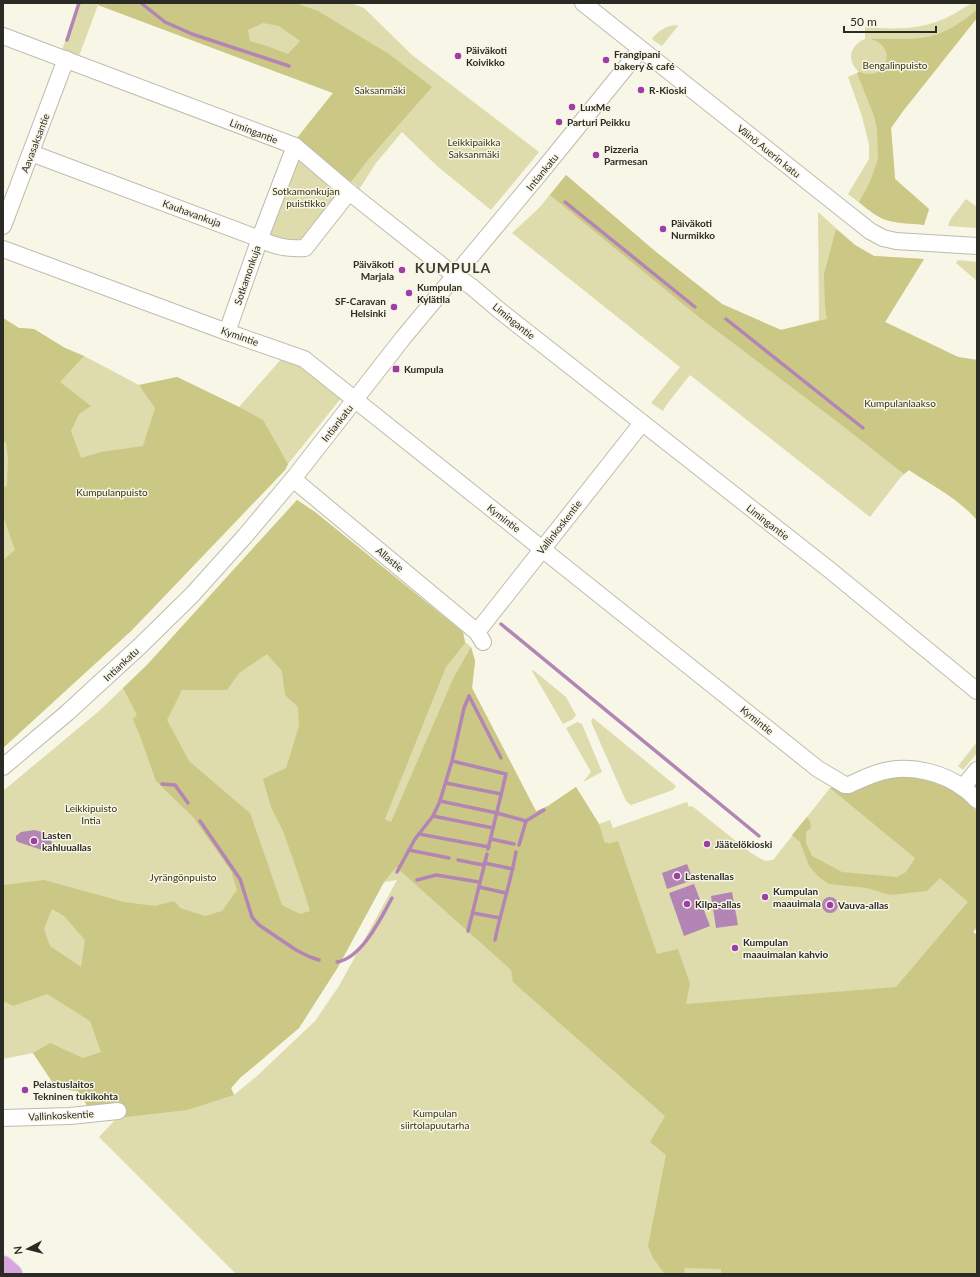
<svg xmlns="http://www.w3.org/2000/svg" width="980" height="1277" font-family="Lato,sans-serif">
  <rect width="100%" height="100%" fill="#f7f6e7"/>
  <g fill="#dedcac" fill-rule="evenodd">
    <path d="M78,3H351L364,8L412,55L539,152L491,210L437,166L402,132L376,163L358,191L357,186L300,142L297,138L333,93L98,5L79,56L62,50Z"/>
    <path d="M972,3H977V18L903,111L891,128L895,179L929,209L924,225C911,223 896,224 884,219C871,214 859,202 848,194L869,159V145L862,116L848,77L859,72C846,60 850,45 865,39V27C889,29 913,30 936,22C949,18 960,10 972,3Z"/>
    <path d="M677,25L678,26L662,46L653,40L652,38C660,30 665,26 677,25Z"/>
    <path d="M303,160L340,194L300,244L265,236L293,165Z"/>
    <path d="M566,175L656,252L722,304L781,330L819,320L818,212L855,245L874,256L924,259L885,322L958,357L977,360V520C959,499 932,485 909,470L900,478L870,517L690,375L667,404L663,411L651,403L680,367L512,233L539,208Z"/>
    <path d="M966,199L977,207V228L948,226L950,220Z"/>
    <path d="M958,260L977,262V281L956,263Z"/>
    <path d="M3,318L19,328L34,329L65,348L84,356L139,385L177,377L239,407L283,357L304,366L342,397L288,464L285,470L132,630L3,748Z"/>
    <path d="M297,500L315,512L463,632L465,642L471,647L475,661L472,688L536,812L548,806L576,787L599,824L610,820L613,828L687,802L689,807L692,806L751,853L765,861L773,860L830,788L872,779L977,811V927L973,932L977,935V1274H236L99,1137L116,1119L94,1117L78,1091L57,1089L33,1053L3,1059V791L99,711L147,665ZM397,880L339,986L315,1021L257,1076L234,1095L231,1088L240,1078L299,1028L338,967L384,882Z"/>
    <path d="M533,670L566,697L576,715L573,719L563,724L532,671Z"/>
    <path d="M593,718L676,786L673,790L631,805L626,801L592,724L591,720Z"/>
    <path d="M577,722L582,724L602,772L583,782L591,772L566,728Z"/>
    <path d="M977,742V753L963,770L958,766Z"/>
  </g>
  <g fill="#cbc785" fill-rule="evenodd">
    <path d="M98,3H296L318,11L389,54L432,87L367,161L351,182L300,142L297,138L333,93L98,5ZM263,23L279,26L300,41L288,54L267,46L250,41L248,30Z"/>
    <path d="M977,10V18L903,111L891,128L895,179L929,209L924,225C911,223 895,224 883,219C874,215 867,208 859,202L870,182L878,159L877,129L874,116L857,73L860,72C886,83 899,47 871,39C889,38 913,41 931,36C948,32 963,21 977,10Z"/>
    <path d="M566,175L656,252L722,304L781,330L827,319L825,306L824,274L836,229L855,245L874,256L924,259L885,322L958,357L977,360V520C959,499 933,486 909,470L904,474L839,423L700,318L550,195Z"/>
    <path d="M3,318L19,328L34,329L65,348L84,356L60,382L91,406L79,414L71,431L81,458L101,452L143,446L155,408L139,385L177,377L239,407L263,420L288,464L285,470L132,630L3,748V560L15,550L3,516V487L7,486L8,458L6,442L3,443Z"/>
    <path d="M297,500L315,512L463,632L465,643L446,667L385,819L391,822L453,679L471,647L475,661L472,688L536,811L548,806L576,787L599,824L605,843L607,842L608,844L618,841L657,954L678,949L690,984L686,1004L896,987L968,902L940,878L927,891L890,895L867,888L829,884L820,878L809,866L800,842L792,835L807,817L810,821L811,828L806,832V843L812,856L842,872L897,877L906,872L915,858L830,788L900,774L931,777L958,791L977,811V927L973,932L977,935V1274H721V1269L685,1268L684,1274H666L664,1273L653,1258L648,1246L666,1155L650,1142L665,1116L513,982L511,970L396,867L384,882L338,967L299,1028L240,1078L231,1088L234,1095L187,1110L117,1118L94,1117L78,1091L57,1089L33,1053L50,1043L83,1058L101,1052L90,1021L47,994L13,1006L3,1001V885L44,880L124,902L155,906L174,901L180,908L205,916L222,911L237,890L231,871L193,817L156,781L140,736L133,719L137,715L123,688L147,665ZM267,654L282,671L285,695L298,707L299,726L286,768L263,779L271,807L283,831L302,885L310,911L300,914L282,905L250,813L231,797L189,761L167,720L182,690H227L239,673ZM52,909L64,916L85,940L81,967L50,946L44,929Z"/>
  </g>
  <g fill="#b385b5">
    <path d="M34,830C43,832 49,834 52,843L49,850L45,851L18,842L16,840V836L21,832Z"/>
    <path d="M687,864L693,880L667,889L662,873Z"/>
    <path d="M694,884L710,926L684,936L669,893Z"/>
    <path d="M732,892L738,925L716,928L711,896Z"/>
    <circle cx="830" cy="905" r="8"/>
  </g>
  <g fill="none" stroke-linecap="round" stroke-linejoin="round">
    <g stroke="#b385b5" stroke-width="3.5">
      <path d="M141,3L165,22L192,34L289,66"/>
      <path d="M67,40L79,3"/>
      <path d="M565,202L695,307"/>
      <path d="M726,319L863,428"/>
      <path d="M501,624L759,836"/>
      <path d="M469,696L501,758"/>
      <path d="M452,761L506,774L488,849"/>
      <path d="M446,783L501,794"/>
      <path d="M162,784L175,785L188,803"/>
      <path d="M440,801L497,813L526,821L544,810"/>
      <path d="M433,816L493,828"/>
      <path d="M200,821L240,879L252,917L259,925L296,950L310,957L319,960"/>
      <path d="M419,834L489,847"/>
      <path d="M491,839L514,844"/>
      <path d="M519,845L526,821"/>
      <path d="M409,850L449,858"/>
      <path d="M458,860L483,865"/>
      <path d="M484,863L513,869"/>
      <path d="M397,872L415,839L433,816L440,801L452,761L464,708L469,696"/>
      <path d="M417,880L436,875L479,882"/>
      <path d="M479,887L506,893"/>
      <path d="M473,913L500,918"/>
      <path d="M468,931L487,854"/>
      <path d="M495,940C501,910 511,881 516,852"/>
      <path d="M337,962C362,958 381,918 392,898"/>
    </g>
    <defs>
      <g id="minor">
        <path d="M583,3L870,231L883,238L896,241L977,246"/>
        <path d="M3,36L295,146L349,192L445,268L472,287L499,310L831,571L977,691"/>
        <path d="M31,153L260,239C275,247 288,249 305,248L349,192"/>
        <path d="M3,226L66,59"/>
        <path d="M3,249L227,332L304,359L818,769L845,785H849C862,779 875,772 890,770C914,766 944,773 963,788C968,791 973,796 977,800"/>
        <path d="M227,332L263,230L295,146"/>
        <path d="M293,479L477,632L483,642"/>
        <path d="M477,632L642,423"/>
        <path d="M3,767L67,713L140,646L192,595L245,536L293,479L403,338L546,166L640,50"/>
        <path d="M963,787L977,770"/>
        <path d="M3,1118L70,1116L118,1111"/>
      </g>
      <path id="major" d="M3,1266L12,1274"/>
    </defs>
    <use href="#minor" stroke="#bdbcae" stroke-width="18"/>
    <use href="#major" stroke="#d9d9d8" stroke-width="22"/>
    <use href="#minor" stroke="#fff" stroke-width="16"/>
    <use href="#major" stroke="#daa5df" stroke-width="20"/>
  </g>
  <g fill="#9e3ea5" stroke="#f7f6e7" stroke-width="1.5">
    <circle cx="458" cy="56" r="4"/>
    <circle cx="606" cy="60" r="4"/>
    <circle cx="641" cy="90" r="4"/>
    <circle cx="572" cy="107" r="4"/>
    <circle cx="559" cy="122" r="4"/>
    <circle cx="596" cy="155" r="4"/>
    <circle cx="663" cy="229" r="4"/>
    <circle cx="402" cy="270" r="4"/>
    <circle cx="409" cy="293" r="4"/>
    <circle cx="394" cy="307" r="4"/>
    <rect x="392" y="365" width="8" height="8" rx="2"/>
    <circle cx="34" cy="841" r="4"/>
    <circle cx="707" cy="844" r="4"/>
    <circle cx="677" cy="876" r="4"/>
    <circle cx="765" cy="897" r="4"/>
    <circle cx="687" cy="904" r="4"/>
    <circle cx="830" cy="905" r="4"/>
    <circle cx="735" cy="948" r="4"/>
    <circle cx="25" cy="1090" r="4"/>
  </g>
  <g text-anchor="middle" stroke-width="3" stroke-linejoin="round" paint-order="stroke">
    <g font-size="10" font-weight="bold" fill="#2b2b25" stroke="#f7f6e7" text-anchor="start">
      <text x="466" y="54">Päiväkoti<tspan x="466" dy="12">Koivikko</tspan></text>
      <text x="614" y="58">Frangipani<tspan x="614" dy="12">bakery &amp; café</tspan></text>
      <text x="649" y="94">R-Kioski</text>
      <text x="580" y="111">LuxMe</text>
      <text x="567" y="126">Parturi Peikku</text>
      <text x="604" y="153">Pizzeria<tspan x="604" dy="12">Parmesan</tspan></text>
      <text x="671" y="227">Päiväkoti<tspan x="671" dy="12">Nurmikko</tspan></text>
      <text x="394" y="268" text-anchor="end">Päiväkoti<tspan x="394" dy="12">Marjala</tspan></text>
      <text x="417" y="291">Kumpulan<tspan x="417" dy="12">Kylätila</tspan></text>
      <text x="386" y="305" text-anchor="end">SF-Caravan<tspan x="386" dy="12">Helsinki</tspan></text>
      <text x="404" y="373">Kumpula</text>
      <text x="42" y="839">Lasten<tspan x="42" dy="12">kahluuallas</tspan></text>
      <text x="715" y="848">Jäätelökioski</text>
      <text x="685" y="880">Lastenallas</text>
      <text x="773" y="895">Kumpulan<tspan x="773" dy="12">maauimala</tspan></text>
      <text x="695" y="908">Kilpa-allas</text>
      <text x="838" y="909">Vauva-allas</text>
      <text x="743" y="946">Kumpulan<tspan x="743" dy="12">maauimalan kahvio</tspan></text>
      <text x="33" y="1088">Pelastuslaitos<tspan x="33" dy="12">Tekninen tukikohta</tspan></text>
    </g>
    <g font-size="10" fill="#353315" stroke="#f7f6e7">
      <text x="895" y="69">Bengalinpuisto</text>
      <text x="380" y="94">Saksanmäki</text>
      <text x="474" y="146">Leikkipaikka<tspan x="474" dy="12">Saksanmäki</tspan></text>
      <text x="306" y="195">Sotkamonkujan<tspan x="306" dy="12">puistikko</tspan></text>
      <text x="900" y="407">Kumpulanlaakso</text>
      <text x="112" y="496">Kumpulanpuisto</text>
      <text x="91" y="812">Leikkipuisto<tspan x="91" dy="12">Intia</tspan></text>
      <text x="183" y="881">Jyrängönpuisto</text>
      <text x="435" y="1117">Kumpulan<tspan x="435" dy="12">siirtolapuutarha</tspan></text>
    </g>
    <g font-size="10" fill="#2b2b25" stroke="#f7f6e7">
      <text transform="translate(254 131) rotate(21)" y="4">Limingantie</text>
      <text transform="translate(35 143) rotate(-69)" y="4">Aavasaksantie</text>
      <text transform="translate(769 151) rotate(39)" y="4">Väinö Auerin katu</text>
      <text transform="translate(542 172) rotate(-51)" y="4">Intiankatu</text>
      <text transform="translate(192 213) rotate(20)" y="4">Kauhavankuja</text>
      <text transform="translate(247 275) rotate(-71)" y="4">Sotkamonkuja</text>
      <text transform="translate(514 321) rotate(39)" y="4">Limingantie</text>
      <text transform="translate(240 336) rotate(19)" y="4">Kymintie</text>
      <text transform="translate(337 423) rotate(-52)" y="4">Intiankatu</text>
      <text transform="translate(504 518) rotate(38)" y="4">Kymintie</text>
      <text transform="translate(768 522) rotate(38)" y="4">Limingantie</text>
      <text transform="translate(559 527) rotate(-52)" y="4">Vallinkoskentie</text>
      <text transform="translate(390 559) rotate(40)" y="4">Allastie</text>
      <text transform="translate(121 664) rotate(-43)" y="4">Intiankatu</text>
      <text transform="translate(757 720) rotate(39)" y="4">Kymintie</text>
      <text transform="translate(61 1115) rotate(-3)" y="4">Vallinkoskentie</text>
    </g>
    <g font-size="14" font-weight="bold" letter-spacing="1" fill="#3d3c30" stroke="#f7f6e7">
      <text x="453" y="273">KUMPULA</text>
    </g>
  </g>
  <rect width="980" height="1277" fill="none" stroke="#2b2b25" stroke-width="8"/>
  <g transform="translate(28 1249) rotate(263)" stroke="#f7f6e7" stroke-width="3" paint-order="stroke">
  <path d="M0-3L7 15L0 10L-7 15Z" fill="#2b2b25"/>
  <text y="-6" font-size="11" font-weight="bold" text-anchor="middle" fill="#2b2b25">N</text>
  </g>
  <path d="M844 26v6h92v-6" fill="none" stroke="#2b2b25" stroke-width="2"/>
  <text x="850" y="26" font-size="12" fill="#2b2b25" stroke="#f7f6e7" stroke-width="3" paint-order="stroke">50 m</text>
</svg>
